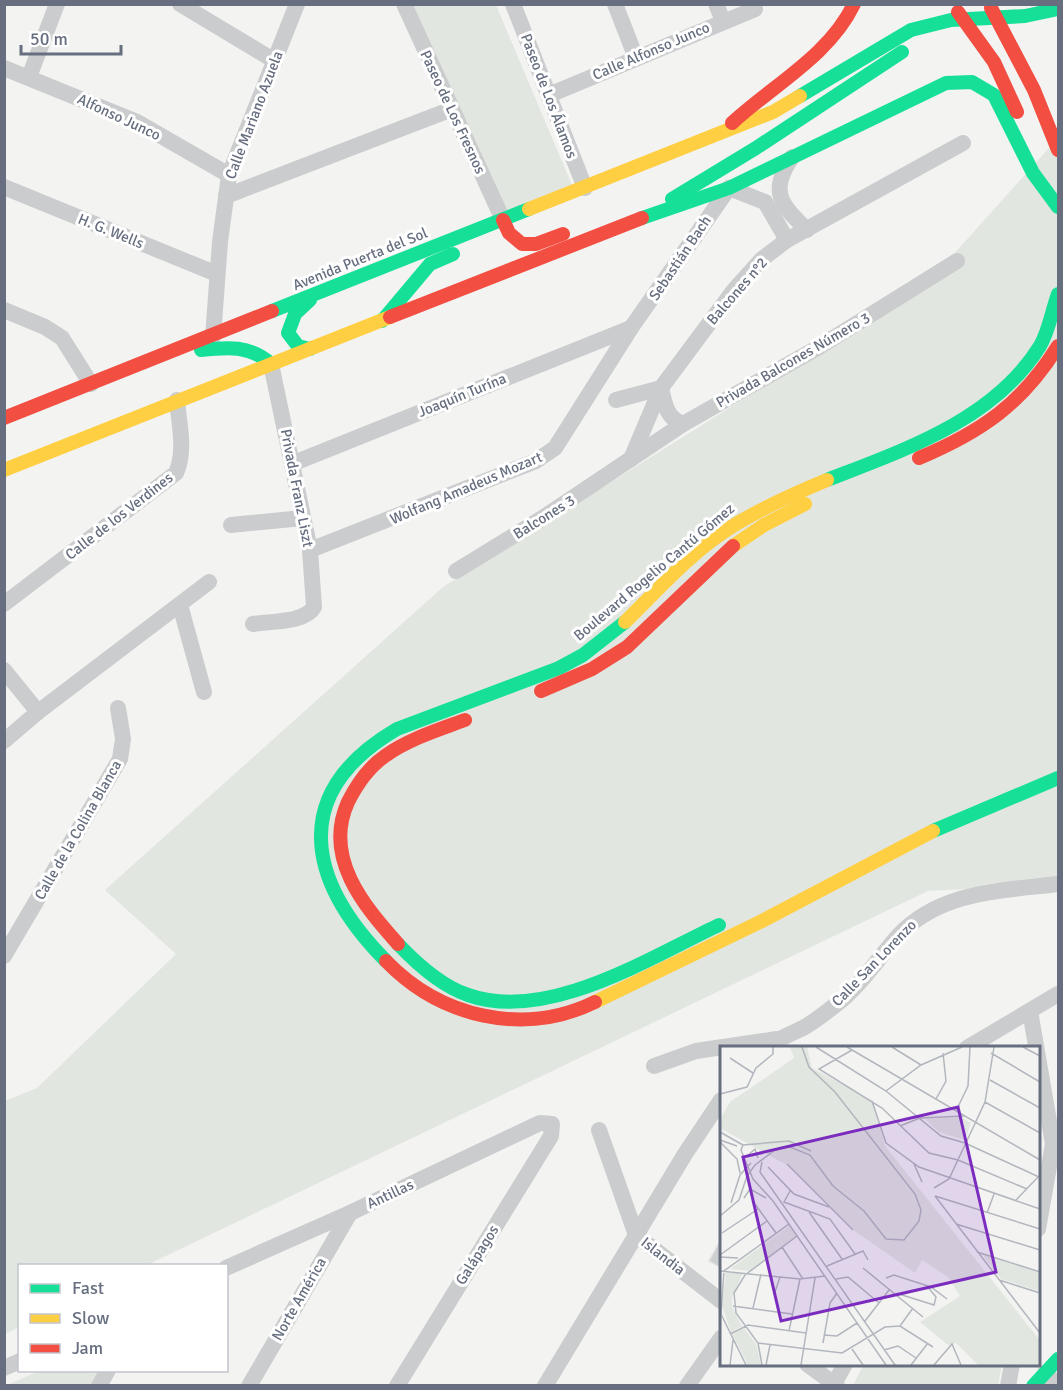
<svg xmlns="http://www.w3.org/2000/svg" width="1063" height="1390" font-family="Signika,sans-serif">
  <rect width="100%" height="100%" fill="#f3f3f2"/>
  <g fill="#e2e6e0">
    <path d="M412,5H496L572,185L504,212Z"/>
    <path d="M1058,138V884L928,891L147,1265L20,1266L19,1327L5,1334V1101L37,1088L176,954L105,890L443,587L926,285Z"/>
    <path d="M864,1364H1002V1365L998,1385H853Z"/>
    <path d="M39,1371H102L93,1385L5,1386Z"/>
  </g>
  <path fill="#cecfd0" stroke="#e2e2e2" stroke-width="1.5" d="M721,1239V1268L709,1261Z"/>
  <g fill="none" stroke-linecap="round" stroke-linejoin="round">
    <g stroke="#cbcccd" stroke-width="16">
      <path d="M180,4L275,61"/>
      <path d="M404,4L503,220"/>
      <path d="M513,4L585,188"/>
      <path d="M615,4L636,58"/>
      <path d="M716,4L723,21"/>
      <path d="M4,68L137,122L229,175"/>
      <path d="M29,77L57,4"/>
      <path d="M549,95L755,9"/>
      <path d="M792,157C769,191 780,204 807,230"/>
      <path d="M4,187L217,274"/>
      <path d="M226,196L452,109"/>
      <path d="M4,310L45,327L62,338L91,384"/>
      <path d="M213,337L220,242L229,175L297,4"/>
      <path d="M616,400L661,388C665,404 666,418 683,424"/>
      <path d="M631,459L661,388L734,290L762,259L787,240L963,143"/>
      <path d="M294,463L631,328"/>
      <path d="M231,525L303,518"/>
      <path d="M310,550L536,461L555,448L631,328L729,188L765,202L787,240"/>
      <path d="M456,571L544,517L683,424L819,347L957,261"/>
      <path d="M4,604L176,473C186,451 179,424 177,400"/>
      <path d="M180,605L204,692"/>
      <path d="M253,624C270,621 305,623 314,607L310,550L271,364"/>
      <path d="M4,670L38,712"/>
      <path d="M4,741L38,712L209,582"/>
      <path d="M4,956L120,759L123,739L118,708"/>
      <path d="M1030,1011L1053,1144L1038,1229"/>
      <path d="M768,1048C779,1038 790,1034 803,1028C817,1020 832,1008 844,998C864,981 880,956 898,936C940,891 1001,891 1058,884"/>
      <path d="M967,1048L1058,994"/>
      <path d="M654,1066L696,1051L777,1039"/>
      <path d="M599,1130L636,1235L721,1301"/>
      <path d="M226,1268L350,1213L540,1123L552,1124L551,1136L397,1386"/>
      <path d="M807,1364L837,1386"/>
      <path d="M4,1368L20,1361"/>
      <path d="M1045,1373L1058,1385"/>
      <path d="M99,1386L108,1370"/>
      <path d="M249,1386L350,1213"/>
      <path d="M545,1386L685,1154L721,1100"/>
      <path d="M687,1386L721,1338"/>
      <path d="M833,1386L845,1364"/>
      <path d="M1008,1386L1012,1364"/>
    </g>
    <g stroke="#16e098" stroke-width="14">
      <path d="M800,96L911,30L951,20L1025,16L1058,9"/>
      <path d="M672,199L756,148L902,52"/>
      <path d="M642,218L729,188L946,83L972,82L994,95L1033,173L1058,207"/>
      <path d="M310,300L295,314L288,333L298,346L310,349"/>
      <path d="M272,311L529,209"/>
      <path d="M382,321L430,264L453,254"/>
      <path d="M201,350C227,347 250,345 271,364"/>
      <path d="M827,480C904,450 994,420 1040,346C1049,331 1052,310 1058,294"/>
      <path d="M933,831L1058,778"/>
      <path d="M398,944C417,964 441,986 468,995C547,1023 649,958 719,925"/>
      <path d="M386,961C307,881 288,793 397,729L559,668L583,655L625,622"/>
      <path d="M1033,1386L1058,1359"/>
    </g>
    <g stroke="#ffcf43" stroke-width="14">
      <path d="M529,209L773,112L800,96"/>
      <path d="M4,470L390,317"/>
      <path d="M733,546L764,525L805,504"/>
      <path d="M625,622C658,590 689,554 728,529C759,509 793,494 827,480"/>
      <path d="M595,1002L762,921L933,831"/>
    </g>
    <g stroke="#f24e42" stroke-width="14">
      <path d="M991,8L1034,90L1058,150"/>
      <path d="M958,12L994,62L1017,112"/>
      <path d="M732,123C773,85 829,56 854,4"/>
      <path d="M503,220L509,233L522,244H536L563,234"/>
      <path d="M390,317L642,218"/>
      <path d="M4,418L272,311"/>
      <path d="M919,458C981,432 1022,404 1058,346"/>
      <path d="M541,691L592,669L627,647L733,546"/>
      <path d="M398,944C363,905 323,857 348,802C357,784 369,767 385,756C409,739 438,730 465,720"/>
      <path d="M386,961C440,1017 523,1037 595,1002"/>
    </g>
  </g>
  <g text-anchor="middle" stroke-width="6" stroke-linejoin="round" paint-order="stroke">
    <g font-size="15" fill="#666e7f" stroke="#fff">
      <text transform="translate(651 51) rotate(-23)" y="5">Calle Alfonso Junco</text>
      <text transform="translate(549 96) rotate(69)" y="5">Paseo de Los Álamos</text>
      <text transform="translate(453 112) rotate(65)" y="5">Paseo de Los Fresnos</text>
      <text transform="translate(254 115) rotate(-69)" y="5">Calle Mariano Azuela</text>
      <text transform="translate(119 117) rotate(25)" y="5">Alfonso Junco</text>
      <text transform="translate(111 231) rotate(22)" y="5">H. G. Wells</text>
      <text transform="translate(680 258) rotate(-56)" y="5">Sebastián Bach</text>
      <text transform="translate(360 259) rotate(-22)" y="5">Avenida Puerta del Sol</text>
      <text transform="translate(737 291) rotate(-49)" y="5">Balcones n°2</text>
      <text transform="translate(793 360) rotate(-30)" y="5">Privada Balcones Número 3</text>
      <text transform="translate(462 395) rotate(-22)" y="5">Joaquín Turína</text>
      <text transform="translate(297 488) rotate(79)" y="5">Privada Franz Liszt</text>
      <text transform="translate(466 488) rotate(-23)" y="5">Wolfang Amadeus Mozart</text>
      <text transform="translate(119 516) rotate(-38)" y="5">Calle de los Verdines</text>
      <text transform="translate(544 517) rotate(-32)" y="5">Balcones 3</text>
      <text transform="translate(654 572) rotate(-40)" y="5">Boulevard Rogelio Cantú Gómez</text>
      <text transform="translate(78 830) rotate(-60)" y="5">Calle de la Colina Blanca</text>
      <text transform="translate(874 963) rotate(-46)" y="5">Calle San Lorenzo</text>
      <text transform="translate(390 1194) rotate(-25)" y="5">Antillas</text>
      <text transform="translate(477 1255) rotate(-58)" y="5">Galápagos</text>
      <text transform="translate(663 1256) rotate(38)" y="5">Islandia</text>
      <text transform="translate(299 1299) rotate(-60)" y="5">Norte América</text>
    </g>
  </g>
  <g transform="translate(720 1046)">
    <rect width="320" height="320" fill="#f3f3f2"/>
    <path d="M70,1H87L92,22L153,55L165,100L319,293V319H258L236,297L228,299L200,276L240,250L228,231L202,214L195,227L136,186L72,122L0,82V73L10,56L74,12ZM241,71L251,77L245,94L219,86L205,73ZM69,180L76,190L29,225L10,223ZM262,208L319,227V245L281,233ZM6,227H23L12,251V261L22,280L11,286L2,260ZM24,282L36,298L41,319H28L12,288Z" fill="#e2e6e0"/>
    <path fill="none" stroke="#b2b6bd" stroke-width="1.5" d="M96,1L166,45L221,90L245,97L319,131M127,1L320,114M172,1L201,19M303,1L320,10M132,4L99,23L162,62L209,107L238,114L307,143M271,7L320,36M10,12L33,27M270,34L320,62M166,45L201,19L242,1M0,48L27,41L36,22L53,8V1M216,53L226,35L223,7M152,55L166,97L199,121L320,163M265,56L320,87M236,65L248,40L250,1M180,80L200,72L244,70M0,86L23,99M0,94L17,100M0,96L17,113L20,127M91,105L69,95L23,99L21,104L33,133L53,155L166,319M26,111L35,103L38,112M42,116L40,126L175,319M67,118L133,184M194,118L202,136M48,121L74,148L109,161M214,142L229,133L265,56L274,1M70,145L64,156L110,173L135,208M215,150L320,287M215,150L320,183M24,152L30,143L46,152M296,154L319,130M11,157L20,129L31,117M35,158L56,187M89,166L122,213M267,167L274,148M0,170L19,154L27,130L35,119L55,104L70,101L90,109L113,140L144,165L166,193L184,194L199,175L201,164L195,148L115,46L89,21L82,1M236,178L320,204M2,187L38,163M62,201L83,233M257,206L320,226M0,209L47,175M0,211L18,212M107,220L143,205L148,214M143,222L203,271M0,225L80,233L105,230M166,232L174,229L211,241L227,253M116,233L128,231L159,257M279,234L320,247M179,248L214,259L216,251L207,240M54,249L60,231M13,260L72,268M33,262L41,228M145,275L169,244M180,280L193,262M69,285L80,233M10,288L28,279L86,287M104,289L117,290L137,277M38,297L122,307L165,281L180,280L213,301M103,297L110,257L117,247M132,303L143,319M164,304L178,300L196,312M10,319L13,294M26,319L1,268L4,225L69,178M42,319L38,297L16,267L14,247L25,229L77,190M46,319L50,299M81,319L95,232M191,319L208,297M214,319L232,298L241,319"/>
    <path fill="#7b2cbf" fill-opacity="0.15" stroke="#7b2cbf" stroke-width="3" d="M238,61L276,226L61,275L23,111Z"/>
    <rect width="320" height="320" fill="none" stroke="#666e7f" stroke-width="3"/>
  </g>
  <rect width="1063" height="1390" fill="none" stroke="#666e7f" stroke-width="12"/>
  <rect x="18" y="1264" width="210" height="108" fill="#ffffff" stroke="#c2c5cc" stroke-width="1.5"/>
  <rect x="30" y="1284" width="30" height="9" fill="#16e098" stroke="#c2c5cc" stroke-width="1.5"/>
  <text x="72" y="1294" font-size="18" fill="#666e7f">Fast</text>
  <rect x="30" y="1314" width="30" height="9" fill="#ffcf43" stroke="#c2c5cc" stroke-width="1.5"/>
  <text x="72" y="1324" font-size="18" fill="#666e7f">Slow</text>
  <rect x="30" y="1344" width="30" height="9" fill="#f24e42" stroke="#c2c5cc" stroke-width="1.5"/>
  <text x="72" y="1354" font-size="18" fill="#666e7f">Jam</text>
  <path d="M21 45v9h100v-9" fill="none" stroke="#666e7f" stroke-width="3"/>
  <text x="30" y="45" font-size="18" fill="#666e7f" stroke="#ffffff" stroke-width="4.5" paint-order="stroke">50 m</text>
</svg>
